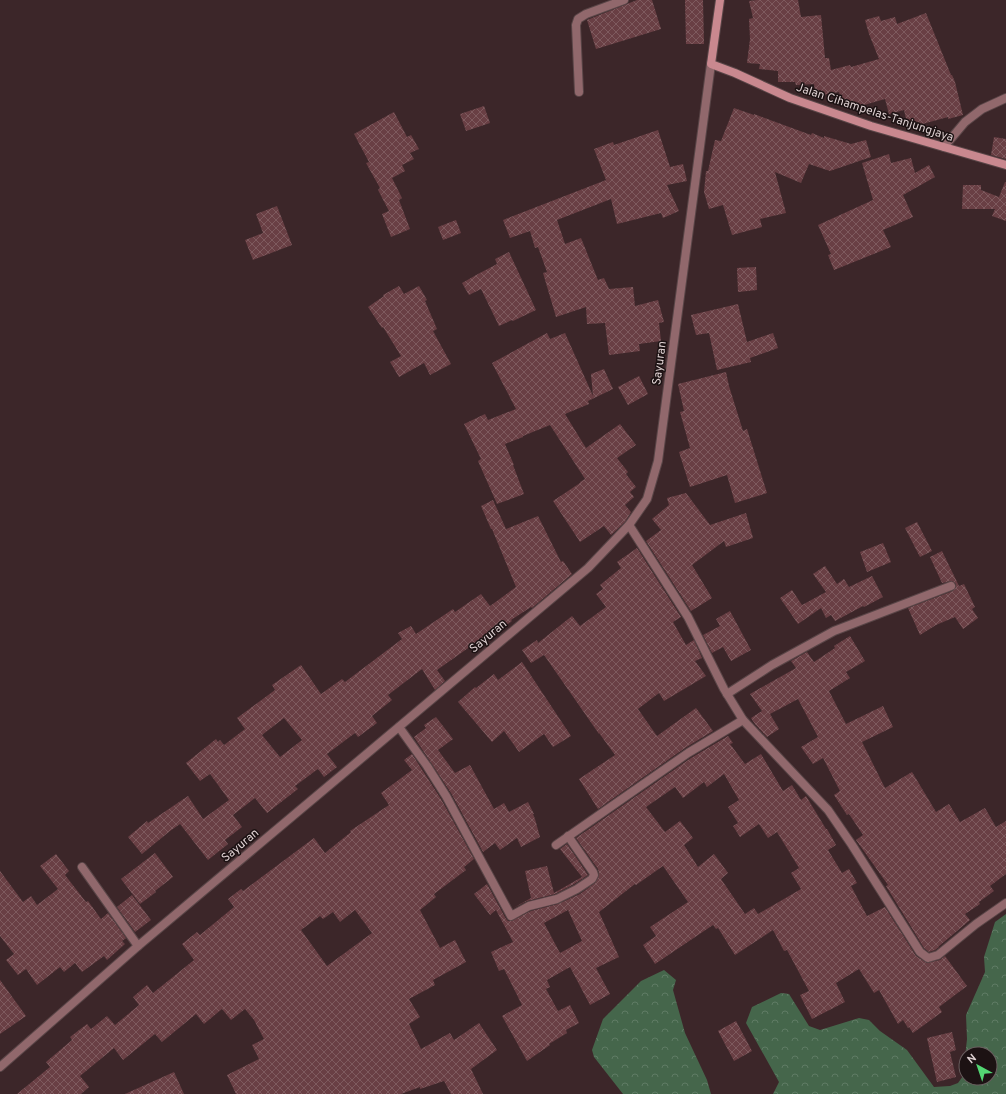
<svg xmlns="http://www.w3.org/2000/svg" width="1006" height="1094" font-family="Overpass,sans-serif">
  <defs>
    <pattern id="forest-crowns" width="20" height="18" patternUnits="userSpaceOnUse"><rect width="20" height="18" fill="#45664b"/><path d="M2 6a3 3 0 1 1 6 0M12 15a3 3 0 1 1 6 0" fill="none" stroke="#5f7b64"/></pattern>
    <pattern id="building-cross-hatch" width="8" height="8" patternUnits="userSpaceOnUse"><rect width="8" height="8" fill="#693f44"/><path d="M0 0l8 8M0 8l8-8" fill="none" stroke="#7e5a5e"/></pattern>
  </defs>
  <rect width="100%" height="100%" fill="#3c2629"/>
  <g fill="url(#forest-crowns)" fill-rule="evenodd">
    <path d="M1006,914V1094H773L779,1082L746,1023L752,1007L781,993L789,994L809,1026L820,1030L859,1018L869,1020L880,1031L907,1050L934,1087L950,1086L958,1083L963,1076L967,1039L966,1015L985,972L984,957L995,922ZM966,1054H990V1078H966Z"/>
    <path d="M664,970L676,980L673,990L685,1033L707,1080L711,1094H623L594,1057L592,1050L603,1019L641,981Z"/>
  </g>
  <g fill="url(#building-cross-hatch)" fill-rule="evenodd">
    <path d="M637,0H652L661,29L596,49L587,20Z"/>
    <path d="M685,0H703L704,44H686Z"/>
    <path d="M757,0H798L801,17L821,15L825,58H829L831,70L850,65L851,67L879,59L869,34L865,20L879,16L881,21L895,17L897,24L926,13L951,75H952L955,82L963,115L948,119V117L908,128L904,110L889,114L885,99L850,109L847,99L841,100L839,92L816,96L814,84L796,85L795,82H778V71L759,69L760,64L747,63L750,39L749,19L753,18L749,1Z"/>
    <path d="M484,106L490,123L466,131L460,114Z"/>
    <path d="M734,108L754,115V114L811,135L812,133L824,138V136L851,144L866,140L871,157L830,171L809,164L801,183L775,172L786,213L760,219L762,227L732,235L723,205L709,209L704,192L706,171H708L715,140L721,141Z"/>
    <path d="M394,112L407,137L411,135L419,149L410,153L414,159L402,165L405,171L392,178L402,198L399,200L410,229L391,237L382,214L389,211L378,190L380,188L366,163L369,162L354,134Z"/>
    <path d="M658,130L670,167L683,164L687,181L667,185L679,211L663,218L661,213L617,224L611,199L557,220L565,244L581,238L598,280L604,278L609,289L633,287L635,306L658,300L664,322L659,323L661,341L639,344L640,351L609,355L605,323L587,324L586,307L556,317L543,273L547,272L538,247L535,248L530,231L510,238L503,220L606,180L594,149L613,142L614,145Z"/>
    <path d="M994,137L1006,139V159L991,155Z"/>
    <path d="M889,154L891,163L911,158L915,173L929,165L935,177L903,195L913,217L883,230L891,247L834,270L828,255L831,254L818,225L873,200L862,163Z"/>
    <path d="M1005,182H1006V221L992,216L995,209H962L963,185H981V190L999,197Z"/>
    <path d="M277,206L292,245L253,260L245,240L263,233L256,214Z"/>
    <path d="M456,220L461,233L443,240L438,227Z"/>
    <path d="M509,252L536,310L513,321L512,320L499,326L481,289L469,295L462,283L478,274L497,264L495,259Z"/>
    <path d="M756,267L757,290L738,292L737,268Z"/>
    <path d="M399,286L404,294L419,286L427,300L425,301L437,329L433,331L451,364L430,375L424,363L399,377L390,362L401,356L383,327L382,328L368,307L384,296L383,295Z"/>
    <path d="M738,304L747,342L773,333L778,348L750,358L751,362L717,370L709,333L696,335L691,315Z"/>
    <path d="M547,333L550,339L565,333L593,396L591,374L604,369L613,389L588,401L589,404L565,414L586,448L620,424L636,445L617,458L628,472L626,474L636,487L630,492L634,497L625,505L631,512L625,522L611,535L604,526L580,542L553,501L580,483V482L585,479L550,425L523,436V437L505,444L514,465H513L524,494L497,504L478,461L481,459L464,424L485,414L488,420L516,409L492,363Z"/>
    <path d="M726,372L729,386L743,431L747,429L767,493L735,503L727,475L690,487L679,452L690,448L680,412L684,411L678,384Z"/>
    <path d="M639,376L648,394L628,405L618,387Z"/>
    <path d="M686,493L710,525L746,513L753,538L726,547L724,541L692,565L712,598L691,611L646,541L661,530L652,519L669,505L667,498Z"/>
    <path d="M493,500L506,529L538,516L561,562L563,561L572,574L532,608L531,607L511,620L512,621L483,642L481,639L437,670L445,681L435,690L422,669L388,695L392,700L372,716L377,723L358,737L355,733L327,754L337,767L324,777L318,769L295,786L298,789L267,813L255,798L233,815L242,827L225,840L228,844L208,860L180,824L170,831L142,854L128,837L147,821L148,823L188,796L203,819L229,800L210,774L200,781L186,763L216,739L218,742L220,740L224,745L245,729L237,718L275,690L272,685L301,665L321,694L342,679L345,682L402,639L398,633L411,626L416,634L453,609L455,612L481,594L490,606L516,587L492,529H491L481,506ZM284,718L302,740L280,757L262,735Z"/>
    <path d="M917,522L932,551L920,557L905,528Z"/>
    <path d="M883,543L891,562L867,572L860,552Z"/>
    <path d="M637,548L681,617L673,622L686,645L694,640L702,658L695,661L706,676L664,701L659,693L638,709L657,736L696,708L713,731L685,748L598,809L579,779L615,755L599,733V734L544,655L531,663L522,650L537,640L538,643L572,616L580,626L606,607L596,594L603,589L600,585L621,568L617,562Z"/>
    <path d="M942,551L959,586L964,584L975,607L972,609L978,618L963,629L955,617L936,625L920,635L908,608L953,591L956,587V584L952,581L942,583L930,557Z"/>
    <path d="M825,566L837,584L844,579L849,587L872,576L883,597L864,607L863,606L835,621L831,615L826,618L821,608L798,624L780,598L792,590L802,605L826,592L813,574Z"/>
    <path d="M730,611L751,650L731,661L723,647L712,653L703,635L720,626L716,619Z"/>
    <path d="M850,636L865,661L846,672L850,678L829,691L846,724L883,706L893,727L862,742L885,788L912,772L936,812L949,804L960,822L985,808L996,827L1006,821V874L990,886L994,891L979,902L980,904L965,914L970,920L938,947H939L935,950L929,952L924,948L886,886L888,885L856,840L863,835L849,814L847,815L834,795L840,791L823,758L813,764L801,747L818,737L798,699L770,714L779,729L767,737L755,724L751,718L762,711L750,694L796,668L791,661L807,652L814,662L835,648L834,646Z"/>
    <path d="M522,662L571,736L553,747L544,734L519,752L504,731L492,742L458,702L475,687L476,688L494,674L498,680Z"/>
    <path d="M436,717L453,739L438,750L455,773L470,765L494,809L504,803L509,812L528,802L534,814H533L535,819L540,837L521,847L517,838L500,850L495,843L483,852L451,793L414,737L426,728L424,725Z"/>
    <path d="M728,736L733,743L730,744L745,764L761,754L783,791L792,785L801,800L806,796L826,829H827L836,845L828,850L842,873L849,869L857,883L851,886L867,916L885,907L916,956L927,963L940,960L945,956L967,986L939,1007L942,1012L913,1033L909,1027L908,1028L903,1020L898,1024L879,990L874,993L859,969L836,983L845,1002L812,1019L800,995L809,991L787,950L784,951L773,930L735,955L718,928L716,929L713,925L655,964L643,945L656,936L650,927L688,902L663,866L636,885L635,884L599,912L619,957L596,968L610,994L590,1005L570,967L547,980L550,987L546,989L558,1011L570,1005L579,1023L566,1030L567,1033L549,1044L550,1045L527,1061L502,1016L522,1005L504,969L499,971L491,952L513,942L496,910L490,915L474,894L487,884L506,919L508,921H511L531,911L558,904L580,894L595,883L599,875L598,869L576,838L691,758ZM724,774L739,800L728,807L738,823L733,826L740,837L759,824L768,838L777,832L799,868L791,873L801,889L758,914L754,908L745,914L721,879L728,873L714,854L698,867L684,845L693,838L680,821L665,832L646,807L675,787L683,798L704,782L707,787ZM568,910L582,941L560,953L544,923Z"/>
    <path d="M412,754L441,799L474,859L464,867L466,870L434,894L436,897L420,910L440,948L455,940L466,962L433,980L435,985L409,999L420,1017L409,1024L421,1049L450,1033L454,1040L479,1023L497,1050L471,1069L483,1094H451L444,1081L420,1089V1087L401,1094H236L227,1075L259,1059L252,1045L264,1039L254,1020L245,1009L231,1020L222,1009L204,1024L196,1014L162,1042L155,1034L123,1060L114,1048L80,1076L89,1087L81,1094H17L50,1067L46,1062L72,1040L70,1037L87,1024L91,1029L107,1016L115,1025L139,1005L133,997L147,985L153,993L194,960L182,944L197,932L200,935L234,907L228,899L241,889L243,891L314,838L325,853L351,832L350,831L389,805L381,793L412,770L404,760ZM355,910L372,933L327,966L301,930L320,916L323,919L333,912L340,922Z"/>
    <path d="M567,844L588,875L574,884L555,894L527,901L513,908L531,898L525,871L547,866L554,893L582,877L560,849Z"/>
    <path d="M155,853L173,877L155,891L156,892L140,904L121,879Z"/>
    <path d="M56,854L69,871L65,875L86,902L88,901L101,919L108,913L126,938L122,941L125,944L107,960L104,956L82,972L75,963L64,972L60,967L37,985L26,969L18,975L6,960L14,954L0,936V871L23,902L31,896L37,905L58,889L40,866Z"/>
    <path d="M132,895L151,920L135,932L117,907Z"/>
    <path d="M0,980L26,1016L0,1034Z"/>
    <path d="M736,1021L752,1051L734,1061L718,1031Z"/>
    <path d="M952,1032L956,1050L950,1052L956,1077L937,1082L927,1038Z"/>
    <path d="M174,1072L184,1094H125Z"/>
  </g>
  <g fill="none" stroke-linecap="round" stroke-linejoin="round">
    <defs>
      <path id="lane" d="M579,92L576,25L578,19L586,14L624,0"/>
      <g id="street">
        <path d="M944,147L965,122L982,109L1006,98"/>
        <path d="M629,525L688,617L724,689L743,720L828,810L852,845L920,952L928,958L938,955L976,924L1006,903"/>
        <path d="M727,694L772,665L834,631L951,586"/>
        <path d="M399,727L427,766L446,796L511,916L529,906L557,899L577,889L592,879L594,875L593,872L568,836"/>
        <path d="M556,845L688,753L743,720"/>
        <path d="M82,867L138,946"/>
        <path d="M0,1067L138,946L588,568L629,525L647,499L658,461L711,64"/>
      </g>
      <path id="secondary" d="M720,0L711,64L735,73L790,98L871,126L1006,165"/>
    </defs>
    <use href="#lane" stroke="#594547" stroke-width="10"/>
    <use href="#street" stroke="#594547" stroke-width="10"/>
    <use href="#secondary" stroke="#594547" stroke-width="10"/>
    <use href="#lane" stroke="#91686c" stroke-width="8"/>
    <use href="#street" stroke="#91686c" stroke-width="8"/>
    <use href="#secondary" stroke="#c9888f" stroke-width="8"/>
  </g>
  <g text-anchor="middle" stroke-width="3" stroke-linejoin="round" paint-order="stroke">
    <g font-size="12" fill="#ded0d1" stroke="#1c1213">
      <text transform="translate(875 112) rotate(18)" y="4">Jalan Cihampelas-Tanjungjaya</text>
      <text transform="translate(659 363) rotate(-82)" y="4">Sayuran</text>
      <text transform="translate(488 636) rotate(-40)" y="4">Sayuran</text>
      <text transform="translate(240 845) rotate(-40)" y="4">Sayuran</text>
    </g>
  </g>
  <g transform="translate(978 1066) rotate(320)"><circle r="19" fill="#1c1213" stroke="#6a5e5f"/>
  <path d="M0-3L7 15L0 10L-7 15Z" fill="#53d673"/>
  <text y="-6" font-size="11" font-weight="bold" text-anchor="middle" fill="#ded0d1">N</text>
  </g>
</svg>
